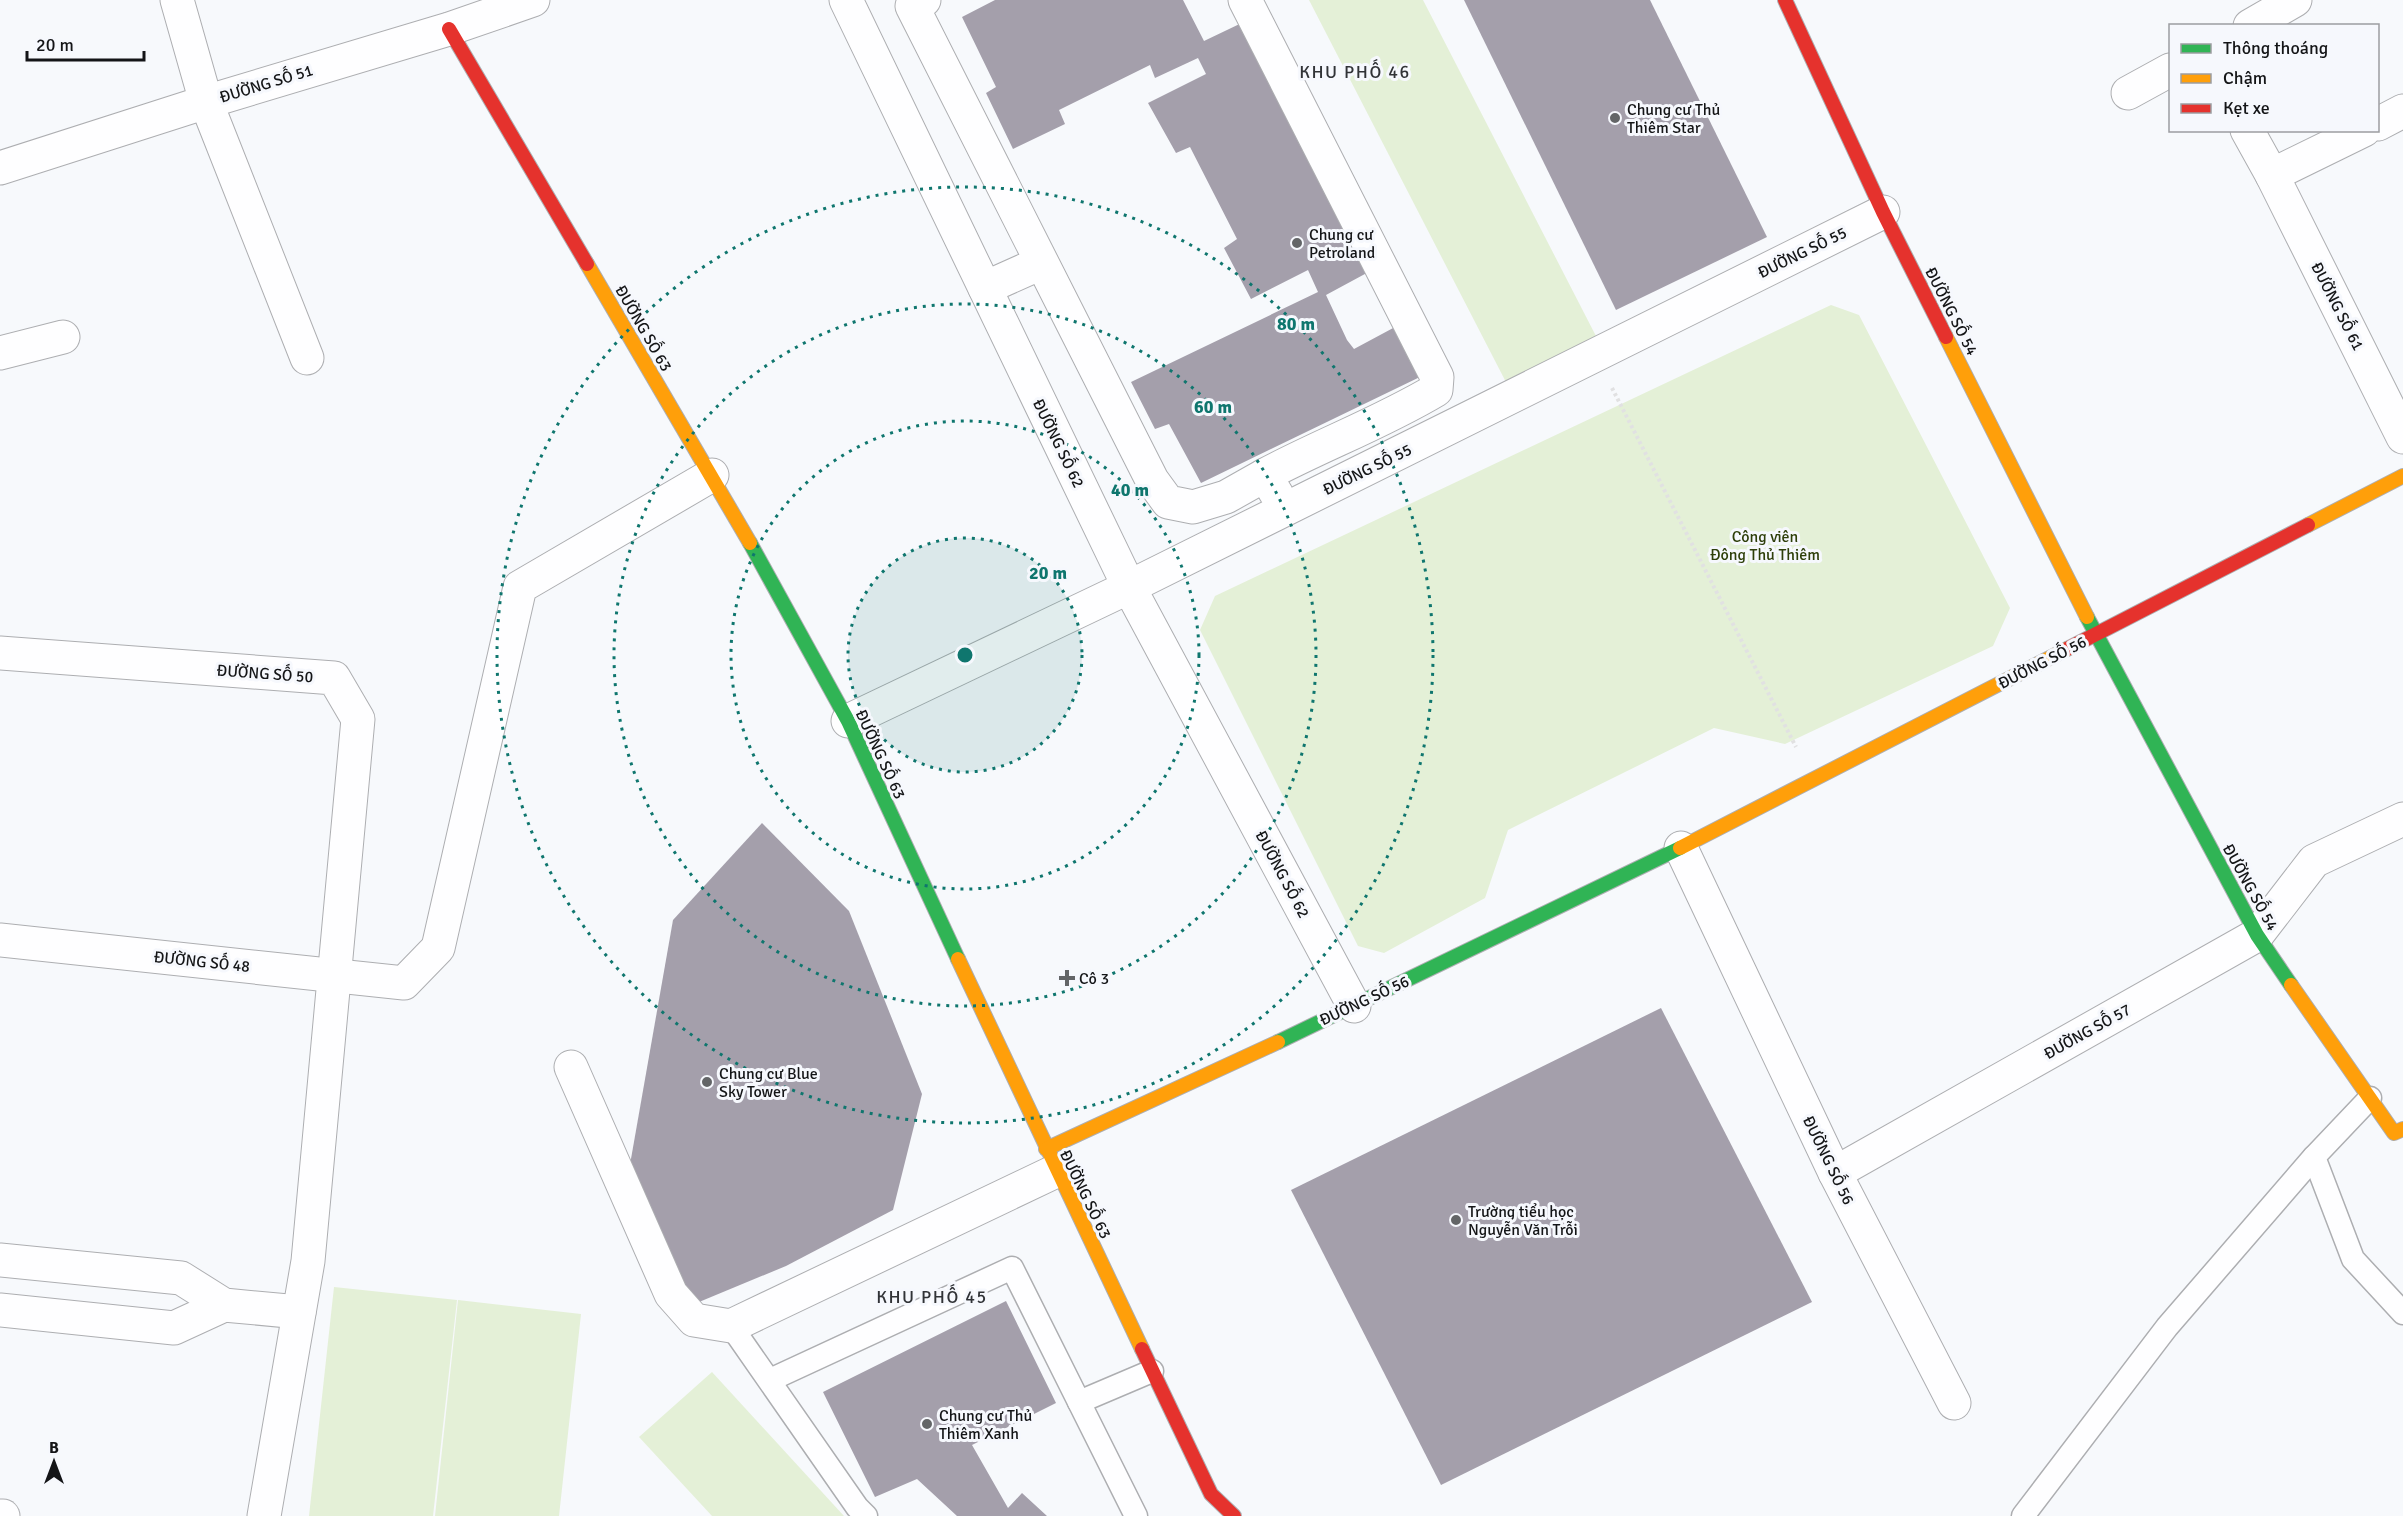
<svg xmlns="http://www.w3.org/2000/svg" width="2403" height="1516" font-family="Signika,sans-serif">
  <rect width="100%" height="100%" fill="#f7f9fc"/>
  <g fill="#e4f0d7">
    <path d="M1309,0H1423L1598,340L1508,386Z"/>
    <path d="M1831,305L1859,315L2010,608L1993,646L1785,744L1714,728L1508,830L1485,898L1384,953L1358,946L1200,630L1215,596Z"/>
    <path d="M334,1287L457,1300L433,1516H309Z"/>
    <path d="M458,1300L581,1314L559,1516H435Z"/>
    <path d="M712,1372L844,1516H712L639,1437Z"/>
  </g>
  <g fill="#a49fab">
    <path d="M995,0H1183L1204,41L1250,19L1376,268L1326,295L1347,340L1354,349L1395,327L1422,376L1201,483L1169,424L1155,429L1131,382L1318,292L1308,270L1251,299L1224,248L1237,239L1190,147L1176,153L1148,103L1206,74L1198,58L1155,78L1150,65L1059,110L1065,124L1013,149L986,93L996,87L962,17Z"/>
    <path d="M1464,0H1650L1767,237L1616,310Z"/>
    <path d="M762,823L849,911L922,1094L893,1210L786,1266L675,1312L625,1193L673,920Z"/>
    <path d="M1661,1008L1812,1302L1441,1485L1291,1190Z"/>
    <path d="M1006,1301L1056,1403L972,1445L1008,1508L1022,1493L1047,1516H957L917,1479L875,1497L823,1392Z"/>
  </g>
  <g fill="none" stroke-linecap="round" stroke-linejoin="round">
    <defs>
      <g id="lane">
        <path d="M2370,1098L2314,1157L2353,1259L2403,1313"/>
        <path d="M731,1326L857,1507L866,1516"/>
        <path d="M770,1380L1012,1268L1079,1402"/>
        <path d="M1136,1516L1079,1402L1152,1371"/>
        <path d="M2023,1516L2167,1327L2314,1157"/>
      </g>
      <g id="street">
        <path d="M177,0L206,102L307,358"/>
        <path d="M846,0L1129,587L1354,1006"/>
        <path d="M924,0L912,6L1152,480L1168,502L1193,507L1226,497L1265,475"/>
        <path d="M1245,0L1437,377L1436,390C1381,423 1321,445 1265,475L1277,495"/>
        <path d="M2250,26L2295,0"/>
        <path d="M2128,93L2170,70"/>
        <path d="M2378,124L2403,111"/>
        <path d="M2247,130L2272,175L2403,437"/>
        <path d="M0,168L206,102L449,29L533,0"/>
        <path d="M2272,175L2364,130"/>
        <path d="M985,288L1041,263"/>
        <path d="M0,353L63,337"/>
        <path d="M0,653L334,678L358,719L308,1261L264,1516"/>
        <path d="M848,721L1129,587L1883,212"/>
        <path d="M1681,848L1835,1173L1954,1403"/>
        <path d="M0,940L404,983L438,948L520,587L712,475"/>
        <path d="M571,1067L671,1294L694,1320L731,1326L1056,1171"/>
        <path d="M1835,1173L2257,935L2314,861L2403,819"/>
        <path d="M0,1260L181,1278L224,1305L299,1312"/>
        <path d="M0,1310L174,1328L224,1305"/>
        <path d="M0,1516H3"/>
      </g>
      <g id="fast">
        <path d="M750,543L848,721L958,959"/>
        <path d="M2087,617L2257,935L2291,985"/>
        <path d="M1278,1042L1680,848"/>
      </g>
      <g id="slow">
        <path d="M587,264L750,543"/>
        <path d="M1946,337L2087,617"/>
        <path d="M2308,525L2403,476"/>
        <path d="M1680,848L2067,649"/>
        <path d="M958,959L1142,1349"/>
        <path d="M2291,985L2394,1133L2403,1129"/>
        <path d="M1046,1149L1278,1042"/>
      </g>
      <g id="jam">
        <path d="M1785,0L1883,212L1946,337"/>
        <path d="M449,29L587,264"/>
        <path d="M2067,649L2308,525"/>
        <path d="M1142,1349L1211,1494L1234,1516"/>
      </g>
    </defs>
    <use href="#lane" stroke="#adaeb1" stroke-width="25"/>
    <use href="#street" stroke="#adaeb1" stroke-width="35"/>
    <use href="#fast" stroke="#adaeb1" stroke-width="16"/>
    <use href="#slow" stroke="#adaeb1" stroke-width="16"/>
    <use href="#jam" stroke="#adaeb1" stroke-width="16"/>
    <path stroke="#e1e1e2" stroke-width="4" stroke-dasharray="3 3" stroke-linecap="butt" d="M1612,388L1796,747"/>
    <use href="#lane" stroke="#fefeff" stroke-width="22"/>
    <use href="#street" stroke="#fefeff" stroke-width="33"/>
    <use href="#fast" stroke="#30b455" stroke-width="14"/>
    <use href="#slow" stroke="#ff9f0a" stroke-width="14"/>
    <use href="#jam" stroke="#e5322d" stroke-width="14"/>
  </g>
  <circle cx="965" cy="655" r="117" fill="#0f766e" fill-opacity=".12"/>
  <g fill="none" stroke="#0f766e" stroke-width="3" stroke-dasharray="3 6">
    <circle cx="965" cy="655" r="117"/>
    <circle cx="965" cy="655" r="234"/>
    <circle cx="965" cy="655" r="351"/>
    <circle cx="965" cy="655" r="468"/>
  </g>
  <g fill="#636567" stroke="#f6f8fd" stroke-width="2">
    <circle cx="1615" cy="118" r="6"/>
    <circle cx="1297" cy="243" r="6"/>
    <path d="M1064 969h6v6h6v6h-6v6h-6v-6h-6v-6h6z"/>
    <circle cx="707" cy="1082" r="6"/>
    <circle cx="1456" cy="1220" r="6"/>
    <circle cx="927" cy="1424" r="6"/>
  </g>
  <g text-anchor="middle" stroke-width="6" stroke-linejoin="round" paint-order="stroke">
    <g font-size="16" fill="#141517" stroke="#f6f8fd">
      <text transform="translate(266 83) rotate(-17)" y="6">ĐƯỜNG SỐ 51</text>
      <text transform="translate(1802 252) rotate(-26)" y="6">ĐƯỜNG SỐ 55</text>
      <text transform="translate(2338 306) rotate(63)" y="6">ĐƯỜNG SỐ 61</text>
      <text transform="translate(1952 311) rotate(63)" y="6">ĐƯỜNG SỐ 54</text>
      <text transform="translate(644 328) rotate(60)" y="6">ĐƯỜNG SỐ 63</text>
      <text transform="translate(1059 443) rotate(64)" y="6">ĐƯỜNG SỐ 62</text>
      <text transform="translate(1367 469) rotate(-26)" y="6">ĐƯỜNG SỐ 55</text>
      <text transform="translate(2042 662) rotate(-27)" y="6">ĐƯỜNG SỐ 56</text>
      <text transform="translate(265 673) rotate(4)" y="6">ĐƯỜNG SỐ 50</text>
      <text transform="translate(881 754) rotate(65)" y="6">ĐƯỜNG SỐ 63</text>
      <text transform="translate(1283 874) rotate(62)" y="6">ĐƯỜNG SỐ 62</text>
      <text transform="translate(2251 887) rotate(61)" y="6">ĐƯỜNG SỐ 54</text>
      <text transform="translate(202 961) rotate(6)" y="6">ĐƯỜNG SỐ 48</text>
      <text transform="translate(1364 1000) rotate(-25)" y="6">ĐƯỜNG SỐ 56</text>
      <text transform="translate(2087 1031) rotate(-29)" y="6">ĐƯỜNG SỐ 57</text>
      <text transform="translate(1829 1160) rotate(64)" y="6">ĐƯỜNG SỐ 56</text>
      <text transform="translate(1086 1194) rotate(64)" y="6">ĐƯỜNG SỐ 63</text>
    </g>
    <g font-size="16" fill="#141517" stroke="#f6f8fd" text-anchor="start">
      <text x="1627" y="115">Chung cư Thủ<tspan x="1627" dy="18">Thiêm Star</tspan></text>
      <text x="1309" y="240">Chung cư<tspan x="1309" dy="18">Petroland</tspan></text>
      <text x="1079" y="984">Cô 3</text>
      <text x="719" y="1079">Chung cư Blue<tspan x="719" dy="18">Sky Tower</tspan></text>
      <text x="1468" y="1217">Trường tiểu học<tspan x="1468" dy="18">Nguyễn Văn Trỗi</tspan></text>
      <text x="939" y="1421">Chung cư Thủ<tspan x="939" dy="18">Thiêm Xanh</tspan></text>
    </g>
    <g font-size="16" fill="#2e3f0a" stroke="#f6f8fd">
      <text x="1765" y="542">Công viên<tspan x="1765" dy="18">Đông Thủ Thiêm</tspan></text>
    </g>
    <g font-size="18" letter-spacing="1.5" fill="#313337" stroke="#f6f8fd">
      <text x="1355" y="78">KHU PHỐ 46</text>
      <text x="932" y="1303">KHU PHỐ 45</text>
    </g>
  </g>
  <circle cx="965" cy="655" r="9" fill="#0f766e" stroke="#f6f8fd" stroke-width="3"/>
  <g font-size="18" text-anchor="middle" font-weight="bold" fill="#0f766e" stroke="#f6f8fd" stroke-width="6" stroke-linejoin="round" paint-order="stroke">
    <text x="1296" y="330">80 m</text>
    <text x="1213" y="413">60 m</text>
    <text x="1130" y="496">40 m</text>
    <text x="1048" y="579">20 m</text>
  </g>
  <rect x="2169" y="24" width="210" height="108" fill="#f6f8fd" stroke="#9c9da1" stroke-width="1.5"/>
  <rect x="2181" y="44" width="30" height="9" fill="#30b455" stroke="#9c9da1" stroke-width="1.5"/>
  <text x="2223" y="54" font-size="18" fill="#141517">Thông thoáng</text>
  <rect x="2181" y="74" width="30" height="9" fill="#ff9f0a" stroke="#9c9da1" stroke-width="1.5"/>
  <text x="2223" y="84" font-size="18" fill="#141517">Chậm</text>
  <rect x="2181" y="104" width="30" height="9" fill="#e5322d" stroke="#9c9da1" stroke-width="1.5"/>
  <text x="2223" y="114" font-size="18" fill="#141517">Kẹt xe</text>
  <g transform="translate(54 1462)" stroke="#f6f8fd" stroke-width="4.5" paint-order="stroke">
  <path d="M0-4.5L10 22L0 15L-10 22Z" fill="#141517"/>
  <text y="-9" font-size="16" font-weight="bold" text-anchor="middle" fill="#141517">B</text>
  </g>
  <path d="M27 51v9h117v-9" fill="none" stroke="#141517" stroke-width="3"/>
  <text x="36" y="51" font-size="18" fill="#141517" stroke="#f6f8fd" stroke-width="4.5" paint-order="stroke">20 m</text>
</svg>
